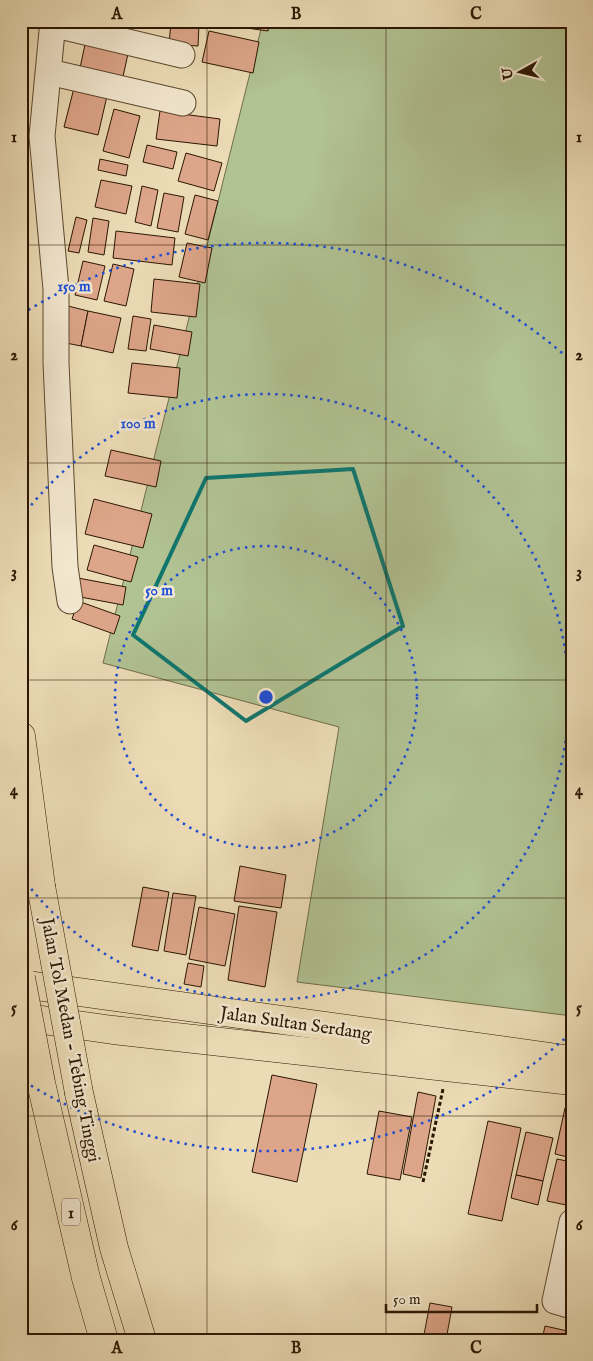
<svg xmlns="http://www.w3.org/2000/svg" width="593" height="1361" font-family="'IM FELL English',serif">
  <rect width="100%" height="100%" fill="#ecdcb6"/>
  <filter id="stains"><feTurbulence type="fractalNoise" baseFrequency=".004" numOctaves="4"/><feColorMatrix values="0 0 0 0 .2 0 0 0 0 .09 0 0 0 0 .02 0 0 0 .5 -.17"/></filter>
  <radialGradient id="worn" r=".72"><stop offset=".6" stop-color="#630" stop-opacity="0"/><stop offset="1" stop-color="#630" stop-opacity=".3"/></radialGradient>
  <path fill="#b1c293" stroke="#6e6c4a" d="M263,21H572V1016L297,982L339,727L103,663Z"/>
  <g fill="#dda589" stroke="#2b1601">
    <path d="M225,21H269L268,31L225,25Z"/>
    <path d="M171,22L199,25L198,46L169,44Z"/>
    <path d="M209,31L259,42L253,73L202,62Z"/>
    <path d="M86,40L129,49L121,86L78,77Z"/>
    <path d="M74,88L107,96L98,135L64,127Z"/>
    <path d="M114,109L140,116L129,158L103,151Z"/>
    <path d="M160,111L220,119L217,146L156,139Z"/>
    <path d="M147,145L177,152L173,169L143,162Z"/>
    <path d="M186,153L222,163L214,191L178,181Z"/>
    <path d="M100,159L128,165L126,176L98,170Z"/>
    <path d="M101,180L132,186L126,214L95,207Z"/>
    <path d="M142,186L158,190L151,226L135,222Z"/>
    <path d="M164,193L184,197L178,232L157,228Z"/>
    <path d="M195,195L218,201L208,240L185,234Z"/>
    <path d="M76,217L87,220L79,253L68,251Z"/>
    <path d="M93,218L109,221L104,255L88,252Z"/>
    <path d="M116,231L175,238L172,265L113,258Z"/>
    <path d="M187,243L212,248L205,283L179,277Z"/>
    <path d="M83,261L105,266L97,300L75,295Z"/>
    <path d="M113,264L134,269L126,306L104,301Z"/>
    <path d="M154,279L200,284L196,317L151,312Z"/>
    <path d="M64,305L88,311L81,346L56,341Z"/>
    <path d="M88,311L121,318L113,353L81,346Z"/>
    <path d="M133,316L151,319L146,351L128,349Z"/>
    <path d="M154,325L192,332L188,356L150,349Z"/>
    <path d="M132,363L180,368L177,398L128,393Z"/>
    <path d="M111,450L161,461L156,487L105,476Z"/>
    <path d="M94,499L152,514L143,548L85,534Z"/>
    <path d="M94,545L138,557L131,582L87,570Z"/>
    <path d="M78,578L126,587L123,605L75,596Z"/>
    <path d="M78,601L120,616L114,634L72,619Z"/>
    <path d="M240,866L286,875L281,908L234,901Z"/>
    <path d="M143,887L169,892L158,951L132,946Z"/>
    <path d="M173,893L196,896L186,955L164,951Z"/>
    <path d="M239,906L277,912L265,987L228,980Z"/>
    <path d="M199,907L235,914L225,966L189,959Z"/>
    <path d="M188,963L204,966L201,987L184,984Z"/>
    <path d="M272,1075L317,1084L297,1182L252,1172Z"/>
    <path d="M418,1092L436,1096L421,1178L403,1174Z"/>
    <path d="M565,1108L572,1110V1158L555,1154Z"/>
    <path d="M379,1111L412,1117L400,1180L367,1174Z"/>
    <path d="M488,1121L521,1128L502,1221L468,1214Z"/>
    <path d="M526,1132L553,1138L543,1181L516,1175Z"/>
    <path d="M557,1159L572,1162L571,1206L547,1201Z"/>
    <path d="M516,1175L543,1181L538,1205L511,1198Z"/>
    <path d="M430,1303L452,1307L446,1340H423Z"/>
    <path d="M545,1326L572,1332V1340H542Z"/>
  </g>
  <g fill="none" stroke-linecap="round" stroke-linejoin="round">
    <path stroke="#c5b492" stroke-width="25" stroke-dasharray="25 12" stroke-linecap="butt" d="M21,137H22"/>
    <defs>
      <g id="minor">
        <path d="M53,21L42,136L56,289V363L65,567L70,601"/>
        <path d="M52,24L182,55"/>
        <path d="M49,72L183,103"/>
        <path d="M572,1222L555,1301L572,1306"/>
      </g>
      <g id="highway">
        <path d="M21,736L41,886"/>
        <path d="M21,984L572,1060"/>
        <path d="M21,1017L113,1030L572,1081"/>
        <path d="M41,1083L86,1278L104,1340"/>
        <path d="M79,1093L114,1248L142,1340"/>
      </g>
    </defs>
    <use href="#minor" stroke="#5b482e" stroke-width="27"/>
    <use href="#highway" stroke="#2b1601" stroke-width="29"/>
    <path stroke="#2b1601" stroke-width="3" stroke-dasharray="4 2.5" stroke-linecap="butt" d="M423,1182L443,1089"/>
    <use href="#minor" stroke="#f3e8d0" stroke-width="25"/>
    <use href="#highway" stroke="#ecdcb6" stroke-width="28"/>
    <defs>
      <g id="highway-bridge">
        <path d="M41,886L79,1093"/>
        <path d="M21,978L41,1083"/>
      </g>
    </defs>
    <use href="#highway-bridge" stroke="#2b1601" stroke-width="29" stroke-linecap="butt"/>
    <use href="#highway-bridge" stroke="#ecdcb6" stroke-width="28"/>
  </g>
  <path fill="none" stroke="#0f766e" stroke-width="4" stroke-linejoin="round" d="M353,469L403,626L246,721L133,635L206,478Z"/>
  <path fill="none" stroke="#2b1601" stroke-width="1" stroke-opacity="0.55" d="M207,21V1340M386,21V1340M21,245H572M21,463H572M21,680H572M21,898H572M21,1116H572"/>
  <g fill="none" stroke="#1d4ed8" stroke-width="2.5" stroke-dasharray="2.5 5">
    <circle cx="266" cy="697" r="151"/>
    <path d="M22 517A303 303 0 1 1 22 877"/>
    <path d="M570 1034A454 454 0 0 1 22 1080M22 314A454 454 0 0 1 570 360"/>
  </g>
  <g text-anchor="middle" stroke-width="5" stroke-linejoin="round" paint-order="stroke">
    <rect fill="#f3e8d0" stroke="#67553f" stroke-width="1" x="62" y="1198.5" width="18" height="27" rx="4"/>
    <g font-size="16" font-weight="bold" fill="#2b1601">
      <text x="71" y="1218">1</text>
    </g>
    <g font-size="18" fill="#2b1601" stroke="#f3e8d0">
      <text transform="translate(296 1023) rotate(8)" y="6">Jalan Sultan Serdang</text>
      <text transform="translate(71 1040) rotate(79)" y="6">Jalan Tol Medan - Tebing Tinggi</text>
    </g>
  </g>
  <circle cx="266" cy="697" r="8" fill="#1d4ed8" stroke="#f3e8d0" stroke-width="2.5"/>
  <g font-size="15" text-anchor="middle" font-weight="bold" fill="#1d4ed8" stroke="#f3e8d0" stroke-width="5" stroke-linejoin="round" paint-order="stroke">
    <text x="74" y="291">150 m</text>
    <text x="138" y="428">100 m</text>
    <text x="159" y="595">50 m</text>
  </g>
  <rect width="593" height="1361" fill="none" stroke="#ecdcb6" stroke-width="55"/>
  <g transform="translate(520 72) rotate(262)" stroke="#f3e8d0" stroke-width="4" paint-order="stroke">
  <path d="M0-4L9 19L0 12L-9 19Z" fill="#2b1601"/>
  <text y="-8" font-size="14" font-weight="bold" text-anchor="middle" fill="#2b1601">U</text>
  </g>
  <path d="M386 1304v8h151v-8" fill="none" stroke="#2b1601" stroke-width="2.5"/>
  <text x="393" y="1304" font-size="15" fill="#2b1601" stroke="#f3e8d0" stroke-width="4" paint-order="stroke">50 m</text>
  <rect x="28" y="28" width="538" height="1306" fill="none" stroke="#2b1601" stroke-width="2"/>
  <g font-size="16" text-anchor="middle" font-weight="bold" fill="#2b1601">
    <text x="117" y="19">A</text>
    <text x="296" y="19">B</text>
    <text x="476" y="19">C</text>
    <text x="14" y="142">1</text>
    <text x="579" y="142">1</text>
    <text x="14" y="360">2</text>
    <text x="579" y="360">2</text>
    <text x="14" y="577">3</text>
    <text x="579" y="577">3</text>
    <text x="14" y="795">4</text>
    <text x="579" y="795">4</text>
    <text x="14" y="1013">5</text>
    <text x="579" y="1013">5</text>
    <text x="14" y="1230">6</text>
    <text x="579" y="1230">6</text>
    <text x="117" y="1353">A</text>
    <text x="296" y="1353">B</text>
    <text x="476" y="1353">C</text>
  </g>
  <rect width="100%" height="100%" filter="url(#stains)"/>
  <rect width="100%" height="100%" fill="url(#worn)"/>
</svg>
